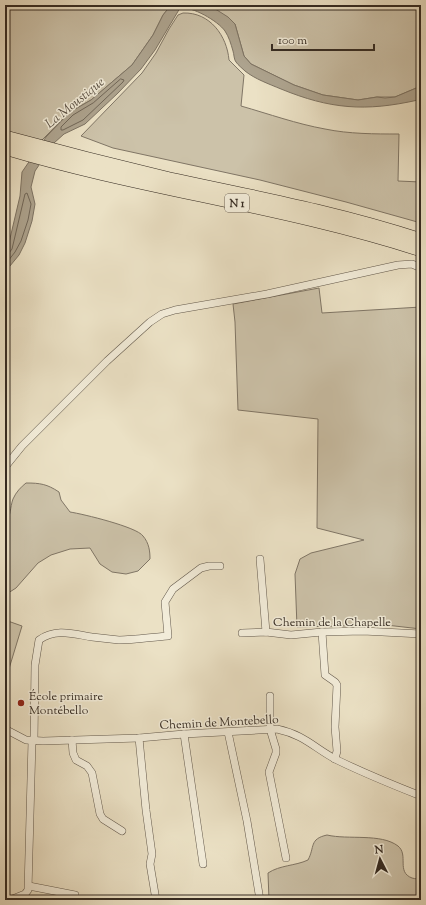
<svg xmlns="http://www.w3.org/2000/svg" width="426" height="905" font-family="'Sorts Mill Goudy',serif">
  <rect width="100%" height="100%" fill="#ebe1c5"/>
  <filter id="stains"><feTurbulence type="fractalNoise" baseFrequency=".005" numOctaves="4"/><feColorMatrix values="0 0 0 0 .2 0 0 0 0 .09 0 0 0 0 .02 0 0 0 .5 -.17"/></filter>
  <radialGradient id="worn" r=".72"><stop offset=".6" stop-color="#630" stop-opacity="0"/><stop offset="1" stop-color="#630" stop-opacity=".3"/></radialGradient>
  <g fill="#ccc2a9" stroke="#807666">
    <path d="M5,5H171L163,15L153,35L132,65L91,100L70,112L40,142L5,131Z"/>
    <path d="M209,5H421V86L395,97H377L358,100L323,95L294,85L251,64L244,56L235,24Z"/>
    <path d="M183,13C210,12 227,36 229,60L244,75L241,106C269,114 297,124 325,129C349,134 375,134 399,134L398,181L421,182V223L346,202L260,180L113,148L81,136L142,73L156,53L169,29L178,15Z"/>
    <path d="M319,288L322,313L421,307V629L386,625L297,627L295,574L300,559L311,553L364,540L317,528L318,419L238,410L235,322L233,304Z"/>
    <path d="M26,483C40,483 47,484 59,492L61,500L70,512C83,514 137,527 143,536C149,543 150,551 150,559L138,571L126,574L112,572L100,564L90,548L70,549L51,555L38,563L16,588L5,595V524C11,517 10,507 13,499C16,492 21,487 26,483Z"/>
    <path d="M5,620L22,626L8,672L5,676Z"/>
    <path d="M327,835C348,840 381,833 398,846C409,855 396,872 412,878C416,879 417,879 421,878V900H269L268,873C280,865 295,866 308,860C315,847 309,839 327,835Z"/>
  </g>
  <path fill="#ada38e" stroke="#7d7363" d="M171,5H209L228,17L235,24L244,56L251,64L294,85L323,95L358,100L377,97L385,98L395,97L421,86V101L418,100C365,112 330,109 281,89C269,84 255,79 245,71C243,69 238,65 236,62C234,60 234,54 233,51C231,44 229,37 225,31C218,21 192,6 180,8L155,50L141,69L118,93L85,124L64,134L54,143L35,171L31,187L35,204L32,221L25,243L19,255L5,272V252L8,247L20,196L22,172L46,137L70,112L91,100L132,65L153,35L163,15Z"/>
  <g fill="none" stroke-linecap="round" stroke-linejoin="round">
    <g stroke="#716758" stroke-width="1">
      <path d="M121,79L124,80L123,82L83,120L63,130H61V127L73,115L93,103Z"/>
      <path d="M5,254L9,253L12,249L25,194L27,193L31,204L28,220L21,241L15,252L5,265"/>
    </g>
    <defs>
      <g id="street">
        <path d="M5,467L22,446L107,361L150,322L162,314L175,310L267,294L398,265L412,264L421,268"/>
        <path d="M260,559L266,632"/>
        <path d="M322,632L325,675L335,682L337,685L335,727L337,751L335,759"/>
        <path d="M242,633L266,632L291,635L322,632L363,631L421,634"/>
        <path d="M270,696V729L276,749V753L269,772L286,858"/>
        <path d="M5,729L26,740L43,741L139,738L184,734L277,729C305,735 314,748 337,760C364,773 393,785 421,796"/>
        <path d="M228,732L247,821L260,900"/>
        <path d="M184,734L203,864"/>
        <path d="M139,738L146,810L152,854L150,864L156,900"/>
        <path d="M72,740L73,753L76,760L87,766L92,773L100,814L103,819L122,831"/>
        <path d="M34,741L35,665L39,640C56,628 73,634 92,637C101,638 110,639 119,640C135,640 152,637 168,636L165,602L173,589L201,568L209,566H220"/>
        <path d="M29,886L75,895"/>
        <path d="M10,900L25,894L28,890L32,741"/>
      </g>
      <g id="highway">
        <path d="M5,137C60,152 115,166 170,179C254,197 339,213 421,240"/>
        <path d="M5,148C142,189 285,206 421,250"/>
      </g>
    </defs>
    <use href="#street" stroke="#62584b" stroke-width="8"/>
    <use href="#highway" stroke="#352b22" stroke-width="14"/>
    <use href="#street" stroke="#f2ecd9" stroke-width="7"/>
    <use href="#highway" stroke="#ebe1c5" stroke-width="13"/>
  </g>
  <circle fill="#8f2418" stroke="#f2ecd9" stroke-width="1.5" cx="21" cy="703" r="4"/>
  <g text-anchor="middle" stroke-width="3" stroke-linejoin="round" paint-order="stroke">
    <rect fill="#f2ecd9" stroke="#6e6559" stroke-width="1" x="225" y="194" width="24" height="18" rx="3"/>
    <g font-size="11" font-weight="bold" fill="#352b22">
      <text x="237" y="207">N 1</text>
    </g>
    <g font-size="12" fill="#352b22" stroke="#f2ecd9">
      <text x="332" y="626">Chemin de la Chapelle</text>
      <text transform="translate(219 722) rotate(-3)" y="4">Chemin de Montebello</text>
    </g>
    <g font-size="12" fill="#352b22" stroke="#f2ecd9" text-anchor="start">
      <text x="29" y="700">École primaire<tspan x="29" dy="14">Montébello</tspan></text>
    </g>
    <g font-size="13" font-style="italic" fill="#594f42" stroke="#f2ecd9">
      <text transform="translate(74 102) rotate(-39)" y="5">La Moustique</text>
    </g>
  </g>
  <rect width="426" height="905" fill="none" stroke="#ebe1c5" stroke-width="20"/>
  <rect x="6" y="6" width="414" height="893" fill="none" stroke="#352b22" stroke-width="2"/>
  <rect x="10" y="10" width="406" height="885" fill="none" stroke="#352b22"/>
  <g transform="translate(380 859) rotate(354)" stroke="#f2ecd9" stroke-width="3" paint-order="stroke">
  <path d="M0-3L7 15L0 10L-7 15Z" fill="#352b22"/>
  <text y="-6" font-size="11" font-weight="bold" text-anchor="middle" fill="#352b22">N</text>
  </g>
  <path d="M272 44v6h102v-6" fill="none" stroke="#352b22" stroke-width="2"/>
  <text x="278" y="44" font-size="12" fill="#352b22" stroke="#f2ecd9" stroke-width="3" paint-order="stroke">100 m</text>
  <rect width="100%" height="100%" filter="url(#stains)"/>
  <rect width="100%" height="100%" fill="url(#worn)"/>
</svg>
